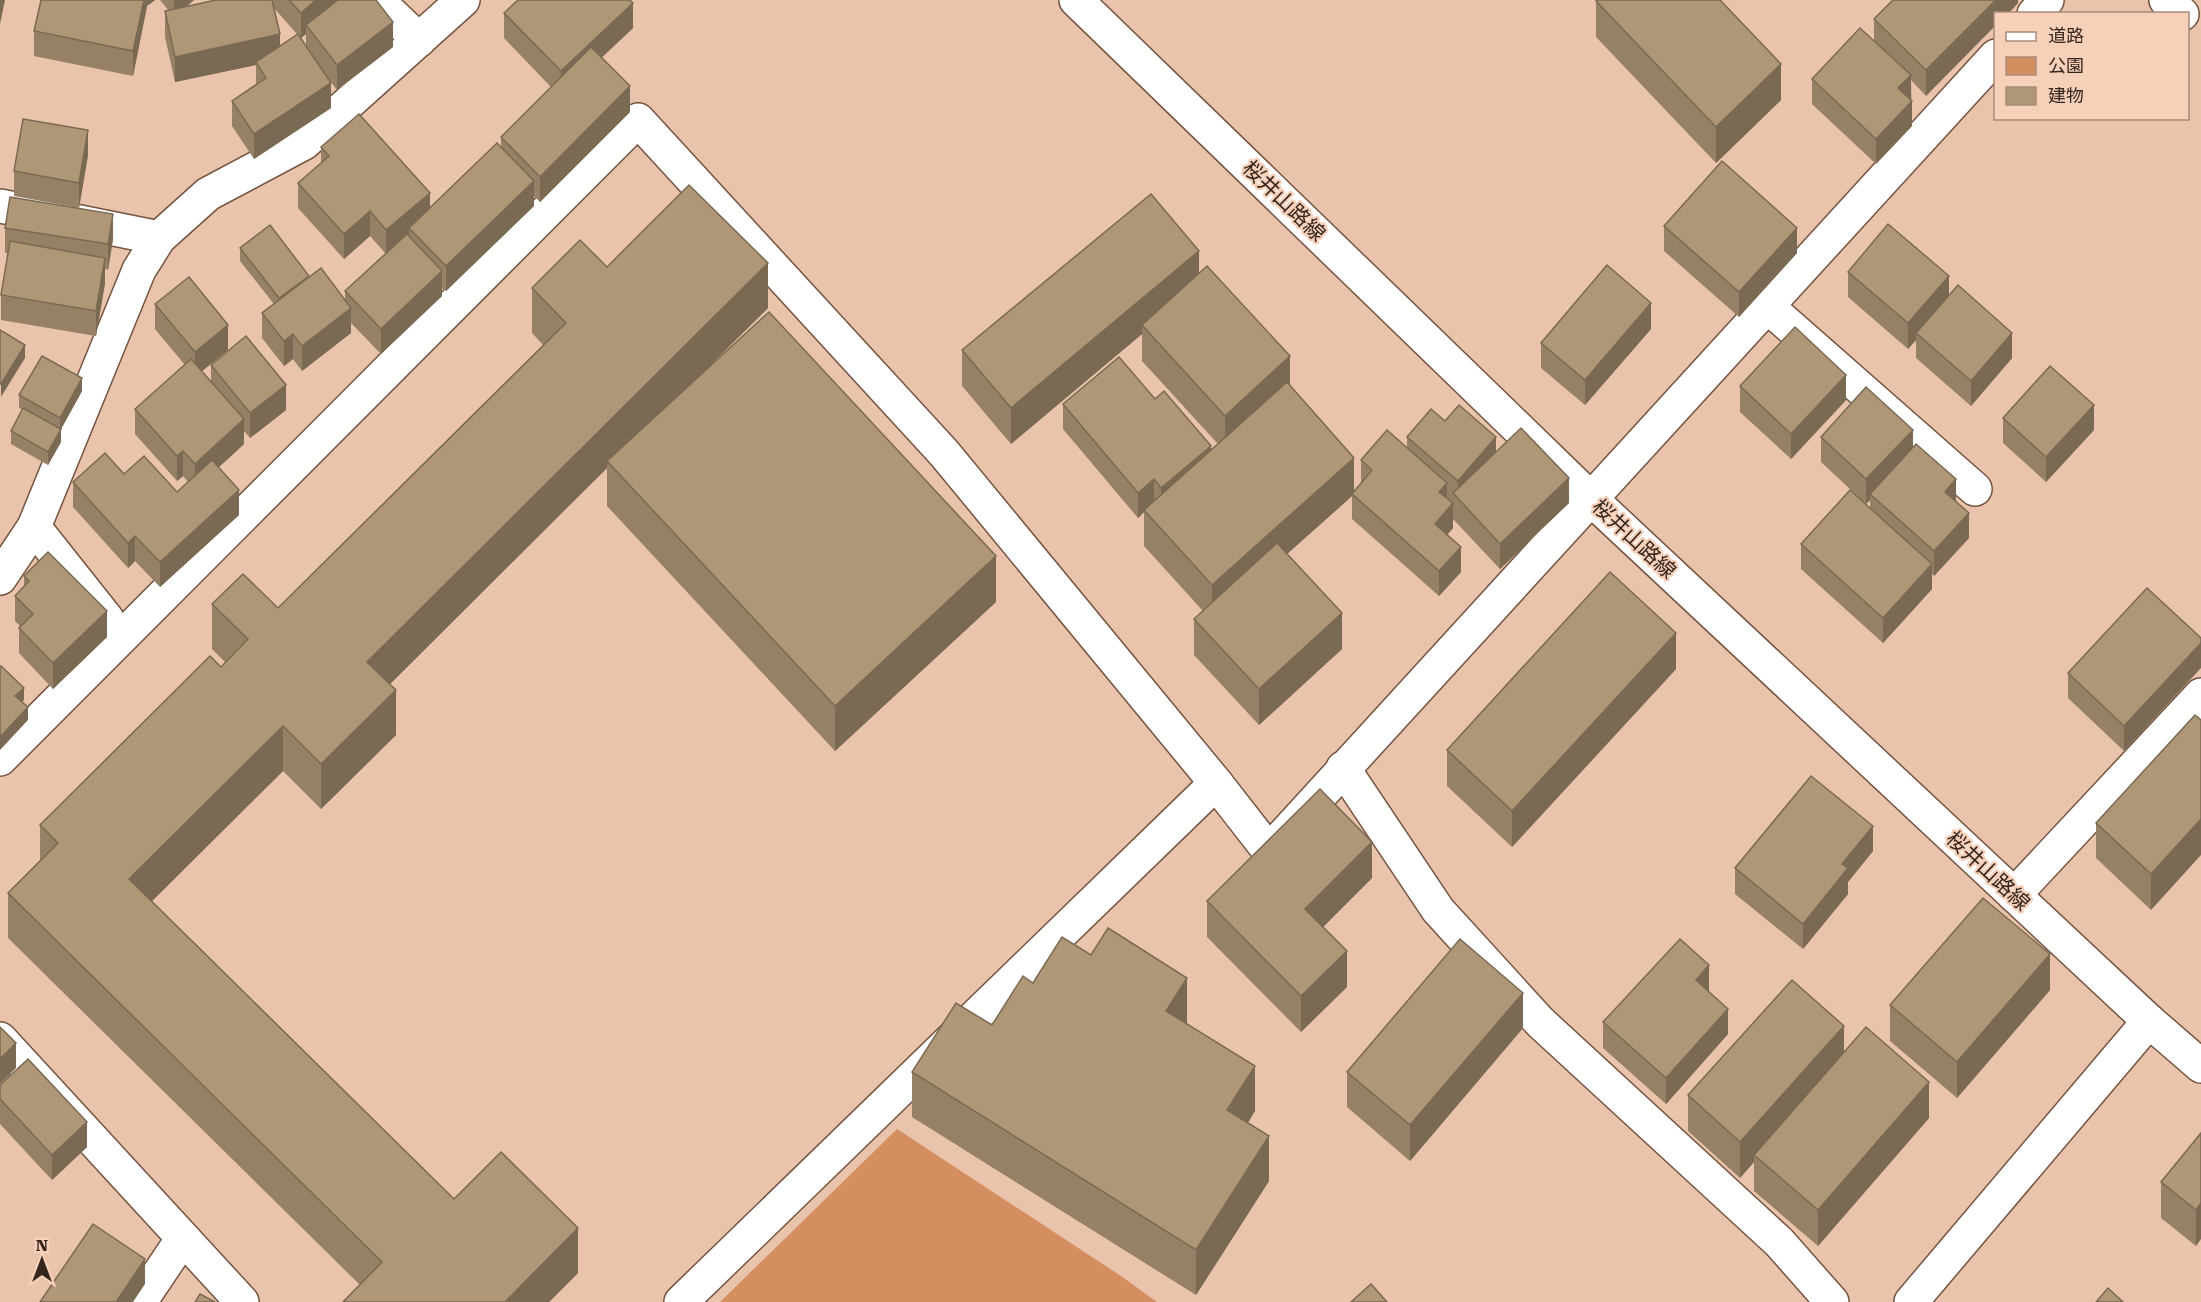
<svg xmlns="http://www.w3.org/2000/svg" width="2201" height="1302" font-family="'Roboto Serif','Noto Sans JP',serif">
  <rect width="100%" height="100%" fill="#e9c3ac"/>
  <path fill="#d58e5f" d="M897,1129L1121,1276L1157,1302H720Z"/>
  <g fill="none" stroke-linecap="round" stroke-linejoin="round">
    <defs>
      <g id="minor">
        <path d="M377,0L419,40"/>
        <path d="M2166,0L2182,14"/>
        <path d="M2034,14L2047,0"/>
        <path d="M0,206L159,238"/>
        <path d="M1767,306L1975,489"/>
        <path d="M34,527L107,619"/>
        <path d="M0,578L34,527L139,270L159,238L208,194L304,143L463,0"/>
        <path d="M0,759L638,120L944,453L1216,783L1269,851L1996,56"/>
        <path d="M1343,768L1438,910L1540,1022L1779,1242L1832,1302"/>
        <path d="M2014,895L2201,695"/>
        <path d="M0,1039L242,1302"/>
        <path d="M140,1302L183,1238"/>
        <path d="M681,1302L1216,783"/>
        <path d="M1911,1302L2149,1021"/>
      </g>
      <path id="secondary" d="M1076,0L1590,498L2149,1021L2201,1066"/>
    </defs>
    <use href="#minor" stroke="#745440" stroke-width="36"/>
    <use href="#secondary" stroke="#745440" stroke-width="36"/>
    <use href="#minor" stroke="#fff" stroke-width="33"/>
    <use href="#secondary" stroke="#fff" stroke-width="33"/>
  </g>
  <g fill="#968166" fill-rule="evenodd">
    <path d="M41,0H155L147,6L133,76L34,56V31Z"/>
    <path d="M160,0H194L186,7L216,0H376L393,47L337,90L327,77L331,108L254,159L232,126V101L256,85V65L175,82L165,37V11H169ZM273,7L297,34L280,46ZM306,34V46L301,38Z"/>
    <path d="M2018,0V3L2008,14H1995L1926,96L1911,80L1912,126L1876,164L1812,104V79L1874,41V19Z"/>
    <path d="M1596,1L1781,100L1716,163L1596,37Z"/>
    <path d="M504,13L633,28L601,58L630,112L540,202L534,196V206L446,291L442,288V296L381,354L351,323V333L302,371L293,359L284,366L262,338V313L274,304L240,261V248L309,278L345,300V291L386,254L370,236L344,259L298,208V183L321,163V147L430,208L501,147V137L551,87L504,38Z"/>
    <path d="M88,155L79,208L14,196V171Z"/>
    <path d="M1664,226L1797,253L1739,317L1664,251Z"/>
    <path d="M5,228L113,239L108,270L105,269V283L96,336L1,320V295L8,253H5Z"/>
    <path d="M607,267L768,308L698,377L996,602L835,751L607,506V468L390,684L396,735L321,809L283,771L152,901L454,1199L578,1273L549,1302H343L360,1285L8,938V893L40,861V825L226,663L212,649V604L278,608L543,345L532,333V288Z"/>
    <path d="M1848,272L1949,296L2012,358L1971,406L1916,358V340L1908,349L1848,297Z"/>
    <path d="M1199,274L1290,386L1354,491L1361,483V460L1407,448V437L1445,421L1496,451L1569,503L1500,569L1453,519V528L1447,535L1461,572L1439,596L1352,519V496L1287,554L1342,649L1259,725L1194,655V619L1203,611L1144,546V512L1138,518L1063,429V404L1155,399L1211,449L1218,444L1142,361V334L1011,444L962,386V350Z"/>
    <path d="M189,277L202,372L211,382V365L286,410L250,438L244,431V444L219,467L239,515L160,587L135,561L128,568L73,507V482L124,474L177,492L188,482L183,476L177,481L135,434V409L185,365L155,329V304Z"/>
    <path d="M1651,329L1585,405L1541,368V343Z"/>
    <path d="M1740,386L1846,400L1791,459L1740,412Z"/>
    <path d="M82,391L61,429V442L48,465L11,444V431L22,409L19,408V395Z"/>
    <path d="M2003,418L2094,430L2046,482L2003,443Z"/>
    <path d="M1821,437L1913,447L1969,538L1934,576L1932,574V589L1883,643L1801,569V544L1870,508V500L1866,504L1821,462Z"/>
    <path d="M24,576L107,637L53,689L19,653V628L20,626L15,621V596L24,586Z"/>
    <path d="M2147,588L2124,751L2068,698V673Z"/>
    <path d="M1676,669L1512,847L1447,786V750Z"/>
    <path d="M2195,715L2151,910L2096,858V823Z"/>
    <path d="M1873,851L1848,882V894L1803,949L1735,894V868Z"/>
    <path d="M1372,878L1323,927L1347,987L1301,1032L1207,937V901Z"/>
    <path d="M1033,983L1187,1023L1255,1111L1248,1123L1269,1181L1196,1295L912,1117V1072L992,1025Z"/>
    <path d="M1709,990L1708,991L1728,1034L1666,1104L1603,1048V1022Z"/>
    <path d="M2050,990L1957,1098L1890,1041V1005Z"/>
    <path d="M1523,1028L1410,1161L1347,1107V1072Z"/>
    <path d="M1844,1051L1929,1118L1818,1246L1754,1191V1162L1740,1178L1688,1131V1095Z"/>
    <path d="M0,1085L87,1147L52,1180L0,1124Z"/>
    <path d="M2201,1133L2196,1246L2161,1218V1182Z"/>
  </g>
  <g fill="#7a6953">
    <path d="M0,0H5L0,24Z"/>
    <path d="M144,0H155L147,6L133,76V51Z"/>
    <path d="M174,0H194L174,17Z"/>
    <path d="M316,0H342L306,25V34L301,38V13Z"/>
    <path d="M1996,0H2018V3L2008,14H1995V26L1926,96V70Z"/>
    <path d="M633,3V28L561,96V71Z"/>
    <path d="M393,22V47L337,90V65Z"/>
    <path d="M280,34V60L256,62V65L175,82V57Z"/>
    <path d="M1781,64V100L1716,163V127Z"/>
    <path d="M1911,75V100L1898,88Z"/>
    <path d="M331,83V108L254,159V134Z"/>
    <path d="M630,86V112L540,202V177Z"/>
    <path d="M1912,101V126L1876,164V139Z"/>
    <path d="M88,130V155L79,208V183Z"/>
    <path d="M534,181V206L446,291V266Z"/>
    <path d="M430,193V218L409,228V236L386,255V230Z"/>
    <path d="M370,211V236L344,259V234Z"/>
    <path d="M113,214V239L108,270V244Z"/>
    <path d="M1797,228V253L1739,317V292Z"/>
    <path d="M1199,251V287L1142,325V334L1011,444V408Z"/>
    <path d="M105,258V283L96,336V311Z"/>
    <path d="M768,263V308L611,464L607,461V468L367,707V662Z"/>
    <path d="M442,271V296L381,354V329Z"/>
    <path d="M309,276V289L279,311V298Z"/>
    <path d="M1949,276V301L1916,333V340L1908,349V323Z"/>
    <path d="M1651,303V329L1585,405V380Z"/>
    <path d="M351,308V333L302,371V346Z"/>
    <path d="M228,325V350L195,377V352Z"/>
    <path d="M2012,333V358L1971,406V381Z"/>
    <path d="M293,334V359L284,366V341Z"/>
    <path d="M25,345V358L1,397V384Z"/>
    <path d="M1290,356V392L1225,452V416Z"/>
    <path d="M1846,375V400L1791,459V434Z"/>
    <path d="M82,378V391L60,431V418Z"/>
    <path d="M286,385V410L250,438V413Z"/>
    <path d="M2094,405V430L2046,482V457Z"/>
    <path d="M244,419V444L195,489V464Z"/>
    <path d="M61,429V442L48,465V452Z"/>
    <path d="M1913,430V455L1870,494V500L1866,504V479Z"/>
    <path d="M1496,437V462L1458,499V481Z"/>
    <path d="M1211,446V471L1161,513V488Z"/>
    <path d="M183,451V476L177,481V456Z"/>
    <path d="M1354,458V494H1352V496L1212,621V585Z"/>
    <path d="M1569,478V503L1500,569V544Z"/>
    <path d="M1154,479V504L1144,510V512L1138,518V493Z"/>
    <path d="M1956,479V504L1945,492Z"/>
    <path d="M1447,483V508L1439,492Z"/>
    <path d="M239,490V515L160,587V562Z"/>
    <path d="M1453,503V528L1435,549V524Z"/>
    <path d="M1969,513V538L1934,576V551Z"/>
    <path d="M135,536V561L128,568V543Z"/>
    <path d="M1461,547V572L1439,596V571Z"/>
    <path d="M996,556V602L835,751V706Z"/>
    <path d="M1932,564V589L1883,643V618Z"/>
    <path d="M107,611V637L53,689V663Z"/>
    <path d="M1342,613V649L1259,725V689Z"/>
    <path d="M1676,633V669L1512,847V811Z"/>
    <path d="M2201,643V668L2124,751V726Z"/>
    <path d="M24,688V700L15,709V696Z"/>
    <path d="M396,690V735L321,809V764Z"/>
    <path d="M28,707V720L0,750V737Z"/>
    <path d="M283,726V771L129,924V879Z"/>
    <path d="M2201,819V855L2151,910V874Z"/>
    <path d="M1873,826V851L1848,882V894L1803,949V924L1842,864Z"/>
    <path d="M1372,842V878L1305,945V909Z"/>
    <path d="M1347,951V987L1301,1032V996Z"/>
    <path d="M2050,954V990L1957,1098V1062Z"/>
    <path d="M1709,965V990L1696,1005V980Z"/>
    <path d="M1187,978V1023L1166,1056V1011Z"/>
    <path d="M1523,993V1028L1410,1161V1125Z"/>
    <path d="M1728,1009V1034L1666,1104V1078Z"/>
    <path d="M1844,1026V1062L1754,1155V1162L1740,1178V1142Z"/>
    <path d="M16,1043V1068L0,1084V1059Z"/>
    <path d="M1255,1066V1111L1227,1155V1110Z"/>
    <path d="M1929,1082V1118L1818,1246V1210Z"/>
    <path d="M87,1122V1147L52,1180V1155Z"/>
    <path d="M1269,1136V1181L1196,1295V1250Z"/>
    <path d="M2201,1203V1239L2196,1246V1210Z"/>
    <path d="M578,1228V1273L549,1302H505Z"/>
    <path d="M145,1259V1284L133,1302H116Z"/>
  </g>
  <g fill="#af9677" stroke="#7a6953" stroke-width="1.5">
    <path d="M41,0H144L133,51L34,31Z"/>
    <path d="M216,0H272L280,34L175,57L165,11Z"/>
    <path d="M289,0H316L301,13Z"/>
    <path d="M338,0H376L393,22L337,65L306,25Z"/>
    <path d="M518,0H630L633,3L561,71L504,13Z"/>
    <path d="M1597,0H1720L1781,64L1716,127L1596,1Z"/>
    <path d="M1893,0H1996L1926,70L1874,19Z"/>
    <path d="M1860,28L1911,75L1898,88L1912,101L1876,139L1812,79Z"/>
    <path d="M298,34L331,83L254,134L232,101L266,78L256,62Z"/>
    <path d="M591,47L630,86L540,177L501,137Z"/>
    <path d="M359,114L430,193L386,230L370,211L344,234L298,183L329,156L321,147Z"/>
    <path d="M23,119L88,130L79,183L14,171Z"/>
    <path d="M497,143L534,181L446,266L409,228Z"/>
    <path d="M1722,161L1797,228L1739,292L1664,226Z"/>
    <path d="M689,185L768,263L367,662L396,690L321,764L283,726L129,879L454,1199L501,1152L578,1228L505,1302H343L382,1262L8,893L58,843L40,825L210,656L221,667L248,639L212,604L243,574L278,608L566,323L532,288L580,240L607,267Z"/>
    <path d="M1151,194L1199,251L1011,408L962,350Z"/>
    <path d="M10,197L113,214L108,244L5,228Z"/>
    <path d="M1888,224L1949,276L1908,323L1848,272Z"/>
    <path d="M270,225L309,276L279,298L240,248Z"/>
    <path d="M407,234L442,271L381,329L345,291Z"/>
    <path d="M10,241L105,258L96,311L1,295Z"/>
    <path d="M1607,265L1651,303L1585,380L1541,343Z"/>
    <path d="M1207,266L1290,356L1225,416L1142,325Z"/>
    <path d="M321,268L351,308L302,346L293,334L284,341L262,313Z"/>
    <path d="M189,277L228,325L195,352L155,304Z"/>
    <path d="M1958,285L2012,333L1971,381L1916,333Z"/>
    <path d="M769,312L996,556L835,706L607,461Z"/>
    <path d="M1795,327L1846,375L1791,434L1740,386Z"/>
    <path d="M0,330L25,345L1,384H0Z"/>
    <path d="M246,336L286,385L250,413L211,365Z"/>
    <path d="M42,356L82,378L60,418L19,395Z"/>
    <path d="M1119,357L1155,399L1164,391L1211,446L1161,488L1154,479L1138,493L1063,404Z"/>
    <path d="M191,359L244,419L195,464L183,451L177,456L135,409Z"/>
    <path d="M2050,366L2094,405L2046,457L2003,418Z"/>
    <path d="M1287,382L1354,458L1212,585L1144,510Z"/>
    <path d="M1866,387L1913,430L1866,479L1821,437Z"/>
    <path d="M1459,405L1496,437L1458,481L1407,437L1431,409L1445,421Z"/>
    <path d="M23,408L61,429L48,452L11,431Z"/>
    <path d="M1521,428L1569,478L1500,544L1453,493Z"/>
    <path d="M1387,430L1447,483L1439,492L1453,503L1435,524L1461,547L1439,571L1352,494L1372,470L1361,460Z"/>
    <path d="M1916,444L1956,479L1945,492L1969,513L1934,551L1870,494Z"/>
    <path d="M105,453L124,474L144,456L177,492L212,460L239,490L160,562L135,536L128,543L73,482Z"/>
    <path d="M1850,490L1932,564L1883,618L1801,544Z"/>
    <path d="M1277,543L1342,613L1259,689L1194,619Z"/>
    <path d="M48,552L107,611L53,663L19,628L33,614L15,596L29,581L24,576Z"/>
    <path d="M1610,572L1676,633L1512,811L1447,750Z"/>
    <path d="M2147,588L2201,638V643L2124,726L2068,673Z"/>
    <path d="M1,666L24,688L15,696L28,707L0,737V667Z"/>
    <path d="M2195,715L2201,720V819L2151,874L2096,823Z"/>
    <path d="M1811,776L1873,826L1842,864L1848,868L1803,924L1735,868Z"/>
    <path d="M1320,789L1372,842L1305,909L1347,951L1301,996L1207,901Z"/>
    <path d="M1983,898L2050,954L1957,1062L1890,1005Z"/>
    <path d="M1108,928L1187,978L1166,1011L1255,1066L1227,1110L1269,1136L1196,1250L912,1072L956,1003L992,1025L1023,976L1033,983L1062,937L1091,955Z"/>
    <path d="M1460,939L1523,993L1410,1125L1347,1072Z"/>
    <path d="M1680,939L1709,965L1696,980L1728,1009L1666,1078L1603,1022Z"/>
    <path d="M1792,980L1844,1026L1740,1142L1688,1095Z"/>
    <path d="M0,1027L16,1043L0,1059Z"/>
    <path d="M1866,1027L1929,1082L1818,1210L1754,1155Z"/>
    <path d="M28,1059L87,1122L52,1155L0,1099V1085Z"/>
    <path d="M2201,1133V1203L2196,1210L2161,1182Z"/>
    <path d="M93,1224L145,1259L116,1302H40Z"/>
    <path d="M1371,1284L1387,1302H1351Z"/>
    <path d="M2108,1288L2123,1302H2096Z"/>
    <path d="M200,1294L215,1302H195Z"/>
  </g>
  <g text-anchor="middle" stroke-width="4.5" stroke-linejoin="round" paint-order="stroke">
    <g font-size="21" fill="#34261d" stroke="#f6d0b9">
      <text transform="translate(1284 201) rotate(44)" y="7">桜井山路線</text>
      <text transform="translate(1634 539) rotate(43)" y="7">桜井山路線</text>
      <text transform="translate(1988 871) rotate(43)" y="7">桜井山路線</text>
    </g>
  </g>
  <rect x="1994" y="12" width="195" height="108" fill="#f6d0b9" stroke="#a88c7b" stroke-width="1.5"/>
  <rect x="2006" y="32" width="30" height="9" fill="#ffffff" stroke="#a88c7b" stroke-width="1.5"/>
  <text x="2048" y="42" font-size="18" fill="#34261d">道路</text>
  <rect x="2006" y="57" width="30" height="18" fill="#d58e5f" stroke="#a88c7b" stroke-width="1.5"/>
  <text x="2048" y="72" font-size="18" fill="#34261d">公園</text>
  <rect x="2006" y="87" width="30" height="18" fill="#af9677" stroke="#a88c7b" stroke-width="1.5"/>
  <text x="2048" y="102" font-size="18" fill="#34261d">建物</text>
  <g transform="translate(42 1260)" stroke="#f6d0b9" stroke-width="4.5" paint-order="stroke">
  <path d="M0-4.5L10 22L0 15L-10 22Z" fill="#34261d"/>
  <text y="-9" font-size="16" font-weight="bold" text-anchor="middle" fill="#34261d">N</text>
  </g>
</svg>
